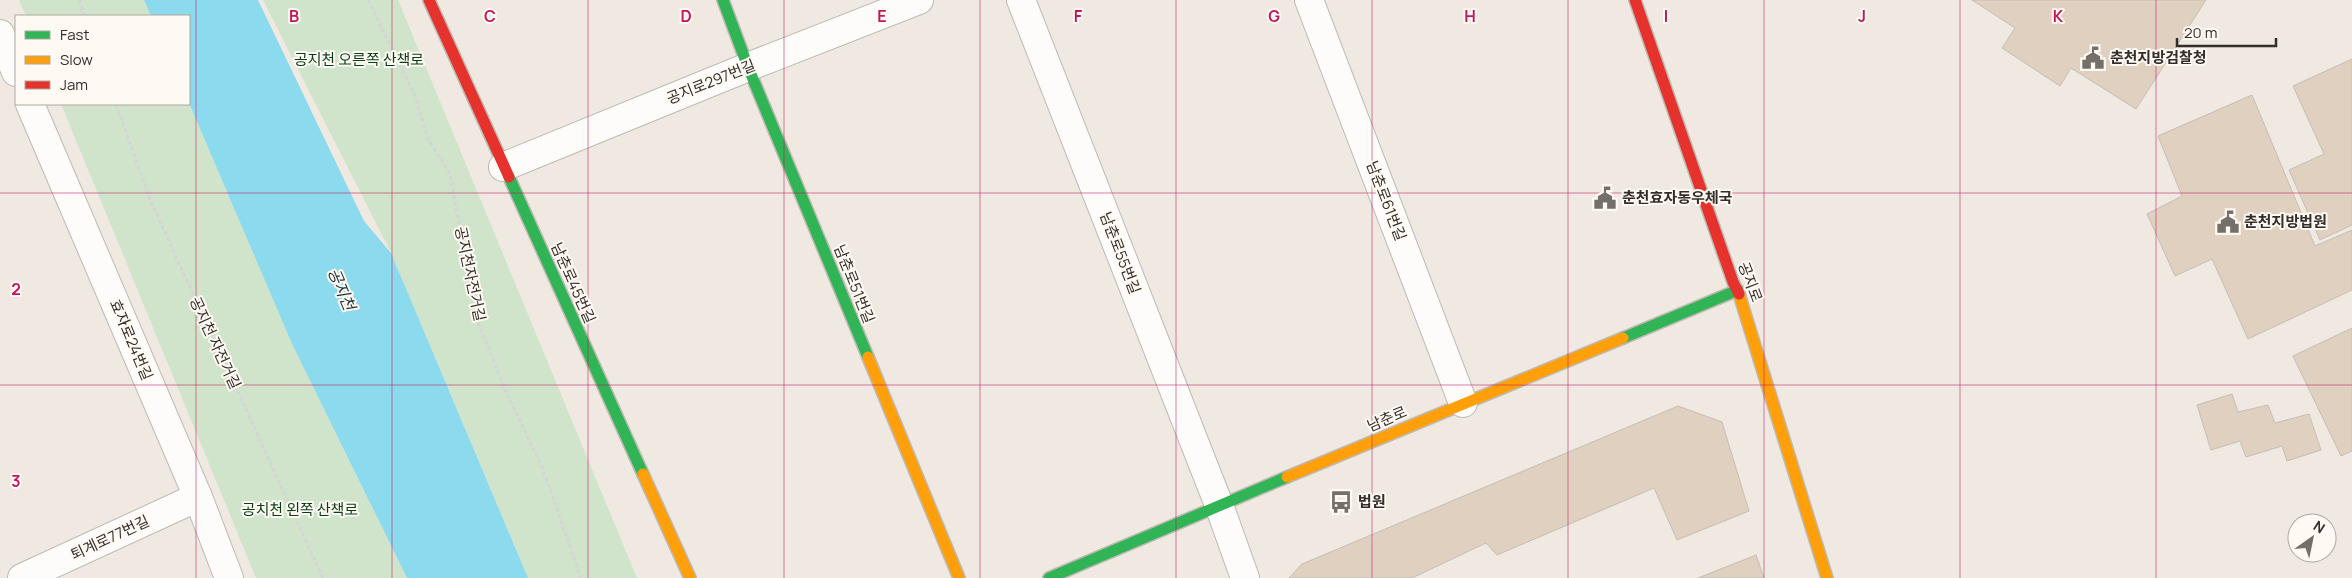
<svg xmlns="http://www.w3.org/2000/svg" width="2352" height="578" font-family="Manrope,'Noto Sans KR',sans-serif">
  <rect width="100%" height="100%" fill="#f0e9e1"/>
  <g fill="#d0e4cc">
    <path d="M19,0H144L151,16H26Z"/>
    <path d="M263,0H398L637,578H528L391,253Z"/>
    <path d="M189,103L292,344L407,578H256L61,104Z"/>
  </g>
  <path fill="#8cdaed" d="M144,0H258L364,221L391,253L528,578H407L292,344L189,103V16H151Z"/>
  <g fill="#e0d0bf" stroke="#c4beb8">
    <path d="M1972,0H2206L2136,109L2071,68L2060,86L2002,48L2015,28Z"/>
    <path d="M2352,59V225L2320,240L2289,170L2324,154L2293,86Z"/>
    <path d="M2252,95L2315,246L2352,230V290L2248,339L2212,259L2175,276L2147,214L2182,196L2158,136Z"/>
    <path d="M2352,328V451L2341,456L2293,356Z"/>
    <path d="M2232,394L2238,412L2268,405L2275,423L2309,414L2321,450L2287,461L2282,446L2246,457L2240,441L2211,450L2197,405Z"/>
    <path d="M1678,406L1722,422L1749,511L1677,540L1654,488L1497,555L1486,543L1412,578H1289L1302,564Z"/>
    <path d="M1756,555L1764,578H1698Z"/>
  </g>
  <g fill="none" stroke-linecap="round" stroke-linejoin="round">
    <defs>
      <g id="street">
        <path d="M1021,0L1219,505L1245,578"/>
        <path d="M1309,0L1463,403"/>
        <path d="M0,34L16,72"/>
        <path d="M30,104L198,497L229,578"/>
        <path d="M503,167L748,67L919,0"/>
        <path d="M22,578L198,497"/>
      </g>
      <g id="fast">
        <path d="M723,0L748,67L868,357"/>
        <path d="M509,177L643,474"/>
        <path d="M1623,338L1738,290"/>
        <path d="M1049,578L1287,477"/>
      </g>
      <g id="slow">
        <path d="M1739,294L1827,578"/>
        <path d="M868,357L959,578"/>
        <path d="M643,474L690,578"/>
        <path d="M1287,477L1623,338"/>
      </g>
      <g id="jam">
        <path d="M429,0L509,177"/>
        <path d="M1635,0L1733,282L1739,294"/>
      </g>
    </defs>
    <use href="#street" stroke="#beb9b3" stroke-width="30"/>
    <use href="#fast" stroke="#beb9b3" stroke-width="14"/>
    <use href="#slow" stroke="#beb9b3" stroke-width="14"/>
    <use href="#jam" stroke="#beb9b3" stroke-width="14"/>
    <g stroke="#d6d5d3" stroke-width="3" stroke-dasharray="4 2.5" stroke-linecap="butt">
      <path d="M79,0L85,16"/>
      <path d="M368,0L415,95L428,139L450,174L477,320L507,394L543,469L581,578"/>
      <path d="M116,104L152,204L323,578"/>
    </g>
    <use href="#street" stroke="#fdfcfa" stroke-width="28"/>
    <use href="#fast" stroke="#30b455" stroke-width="11"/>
    <use href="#slow" stroke="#ff9f0a" stroke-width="11"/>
    <use href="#jam" stroke="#e5322d" stroke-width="11"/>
  </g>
  <path fill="none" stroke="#c2185b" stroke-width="1" stroke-opacity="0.55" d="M196,0V578M392,0V578M588,0V578M784,0V578M980,0V578M1176,0V578M1372,0V578M1568,0V578M1764,0V578M1960,0V578M2156,0V578M0,193H2352M0,385H2352"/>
  <defs>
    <symbol id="civic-bare" viewBox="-9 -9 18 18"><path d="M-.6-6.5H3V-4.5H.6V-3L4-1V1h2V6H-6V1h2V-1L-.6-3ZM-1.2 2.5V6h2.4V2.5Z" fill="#756f69" stroke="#fef9f3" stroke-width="2.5" paint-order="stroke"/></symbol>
    <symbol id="bus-bare" viewBox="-9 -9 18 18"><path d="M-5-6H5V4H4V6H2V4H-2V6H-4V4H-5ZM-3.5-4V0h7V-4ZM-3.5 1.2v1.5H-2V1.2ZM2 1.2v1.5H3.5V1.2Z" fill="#756f69" stroke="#fef9f3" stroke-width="2.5" paint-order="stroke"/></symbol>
  </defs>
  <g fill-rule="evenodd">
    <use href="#civic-bare" x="2077" y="42" width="32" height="32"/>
    <use href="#civic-bare" x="1589" y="182" width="32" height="32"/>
    <use href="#civic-bare" x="2212" y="206" width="32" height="32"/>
    <use href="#bus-bare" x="1325" y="486" width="32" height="32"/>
  </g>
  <g text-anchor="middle" stroke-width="4" stroke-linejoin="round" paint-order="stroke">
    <g font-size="15" font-weight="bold" fill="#332e29" stroke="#fef9f3" text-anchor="start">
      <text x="2110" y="63">춘천지방검찰청</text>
      <text x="1622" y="203">춘천효자동우체국</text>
      <text x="2244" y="227">춘천지방법원</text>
      <text x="1358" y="507">법원</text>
    </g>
    <g font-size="15" fill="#073e17" stroke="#fef9f3">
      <text x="359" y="65">공지천 오른쪽 산책로</text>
      <text x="300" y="515">공치천 왼쪽 산책로</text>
    </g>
    <g font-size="15" fill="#332e29" stroke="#fef9f3">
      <text transform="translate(711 82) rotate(-22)" y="5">공지로297번길</text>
      <text transform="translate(1386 201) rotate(69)" y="5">남춘로61번길</text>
      <text transform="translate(1120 253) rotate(69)" y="5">남춘로55번길</text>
      <text transform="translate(470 274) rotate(78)" y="5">공지천자전거길</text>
      <text transform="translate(1750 282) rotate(69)" y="5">공지로</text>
      <text transform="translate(573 283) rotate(66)" y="5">남춘로45번길</text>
      <text transform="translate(854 284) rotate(68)" y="5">남춘로51번길</text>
      <text transform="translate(131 340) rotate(67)" y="5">효자로24번길</text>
      <text transform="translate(215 343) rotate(65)" y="5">공지천 자전거길</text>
      <text transform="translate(1387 419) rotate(-23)" y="5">남춘로</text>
      <text transform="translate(110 538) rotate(-25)" y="5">퇴계로77번길</text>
    </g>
    <g font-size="16" font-style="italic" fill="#1e3238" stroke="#fef9f3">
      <text transform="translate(342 289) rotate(67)" y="6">공지천</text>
    </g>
  </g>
  <g font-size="16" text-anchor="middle" font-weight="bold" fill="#c2185b" stroke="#fef9f3" stroke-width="4" stroke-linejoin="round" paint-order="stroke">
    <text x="294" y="22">B</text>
    <text x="490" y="22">C</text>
    <text x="686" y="22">D</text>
    <text x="882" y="22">E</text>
    <text x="1078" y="22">F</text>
    <text x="1274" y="22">G</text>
    <text x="1470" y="22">H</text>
    <text x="1666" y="22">I</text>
    <text x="1862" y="22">J</text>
    <text x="2058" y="22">K</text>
    <text x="16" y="295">2</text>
    <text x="16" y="487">3</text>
  </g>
  <rect x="15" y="15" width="175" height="90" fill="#fef9f3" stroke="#ada8a2"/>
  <rect x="25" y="31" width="25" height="8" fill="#30b455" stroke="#ada8a2"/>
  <text x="60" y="40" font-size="15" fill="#332e29">Fast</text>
  <rect x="25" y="56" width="25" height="8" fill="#ff9f0a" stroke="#ada8a2"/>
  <text x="60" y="65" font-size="15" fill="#332e29">Slow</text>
  <rect x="25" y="81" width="25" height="8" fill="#e5322d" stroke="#ada8a2"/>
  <text x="60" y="90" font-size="15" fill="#332e29">Jam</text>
  <g transform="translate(2312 538) rotate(33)"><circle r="24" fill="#fef9f3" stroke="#ada8a2"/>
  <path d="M0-4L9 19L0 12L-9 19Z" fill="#756f69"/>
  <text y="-8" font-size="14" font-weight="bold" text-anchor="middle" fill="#332e29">N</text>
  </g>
  <path d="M2177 38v8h99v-8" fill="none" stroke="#332e29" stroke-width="2.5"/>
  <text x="2184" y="38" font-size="15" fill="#332e29" stroke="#fef9f3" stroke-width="4" paint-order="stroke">20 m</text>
</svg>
